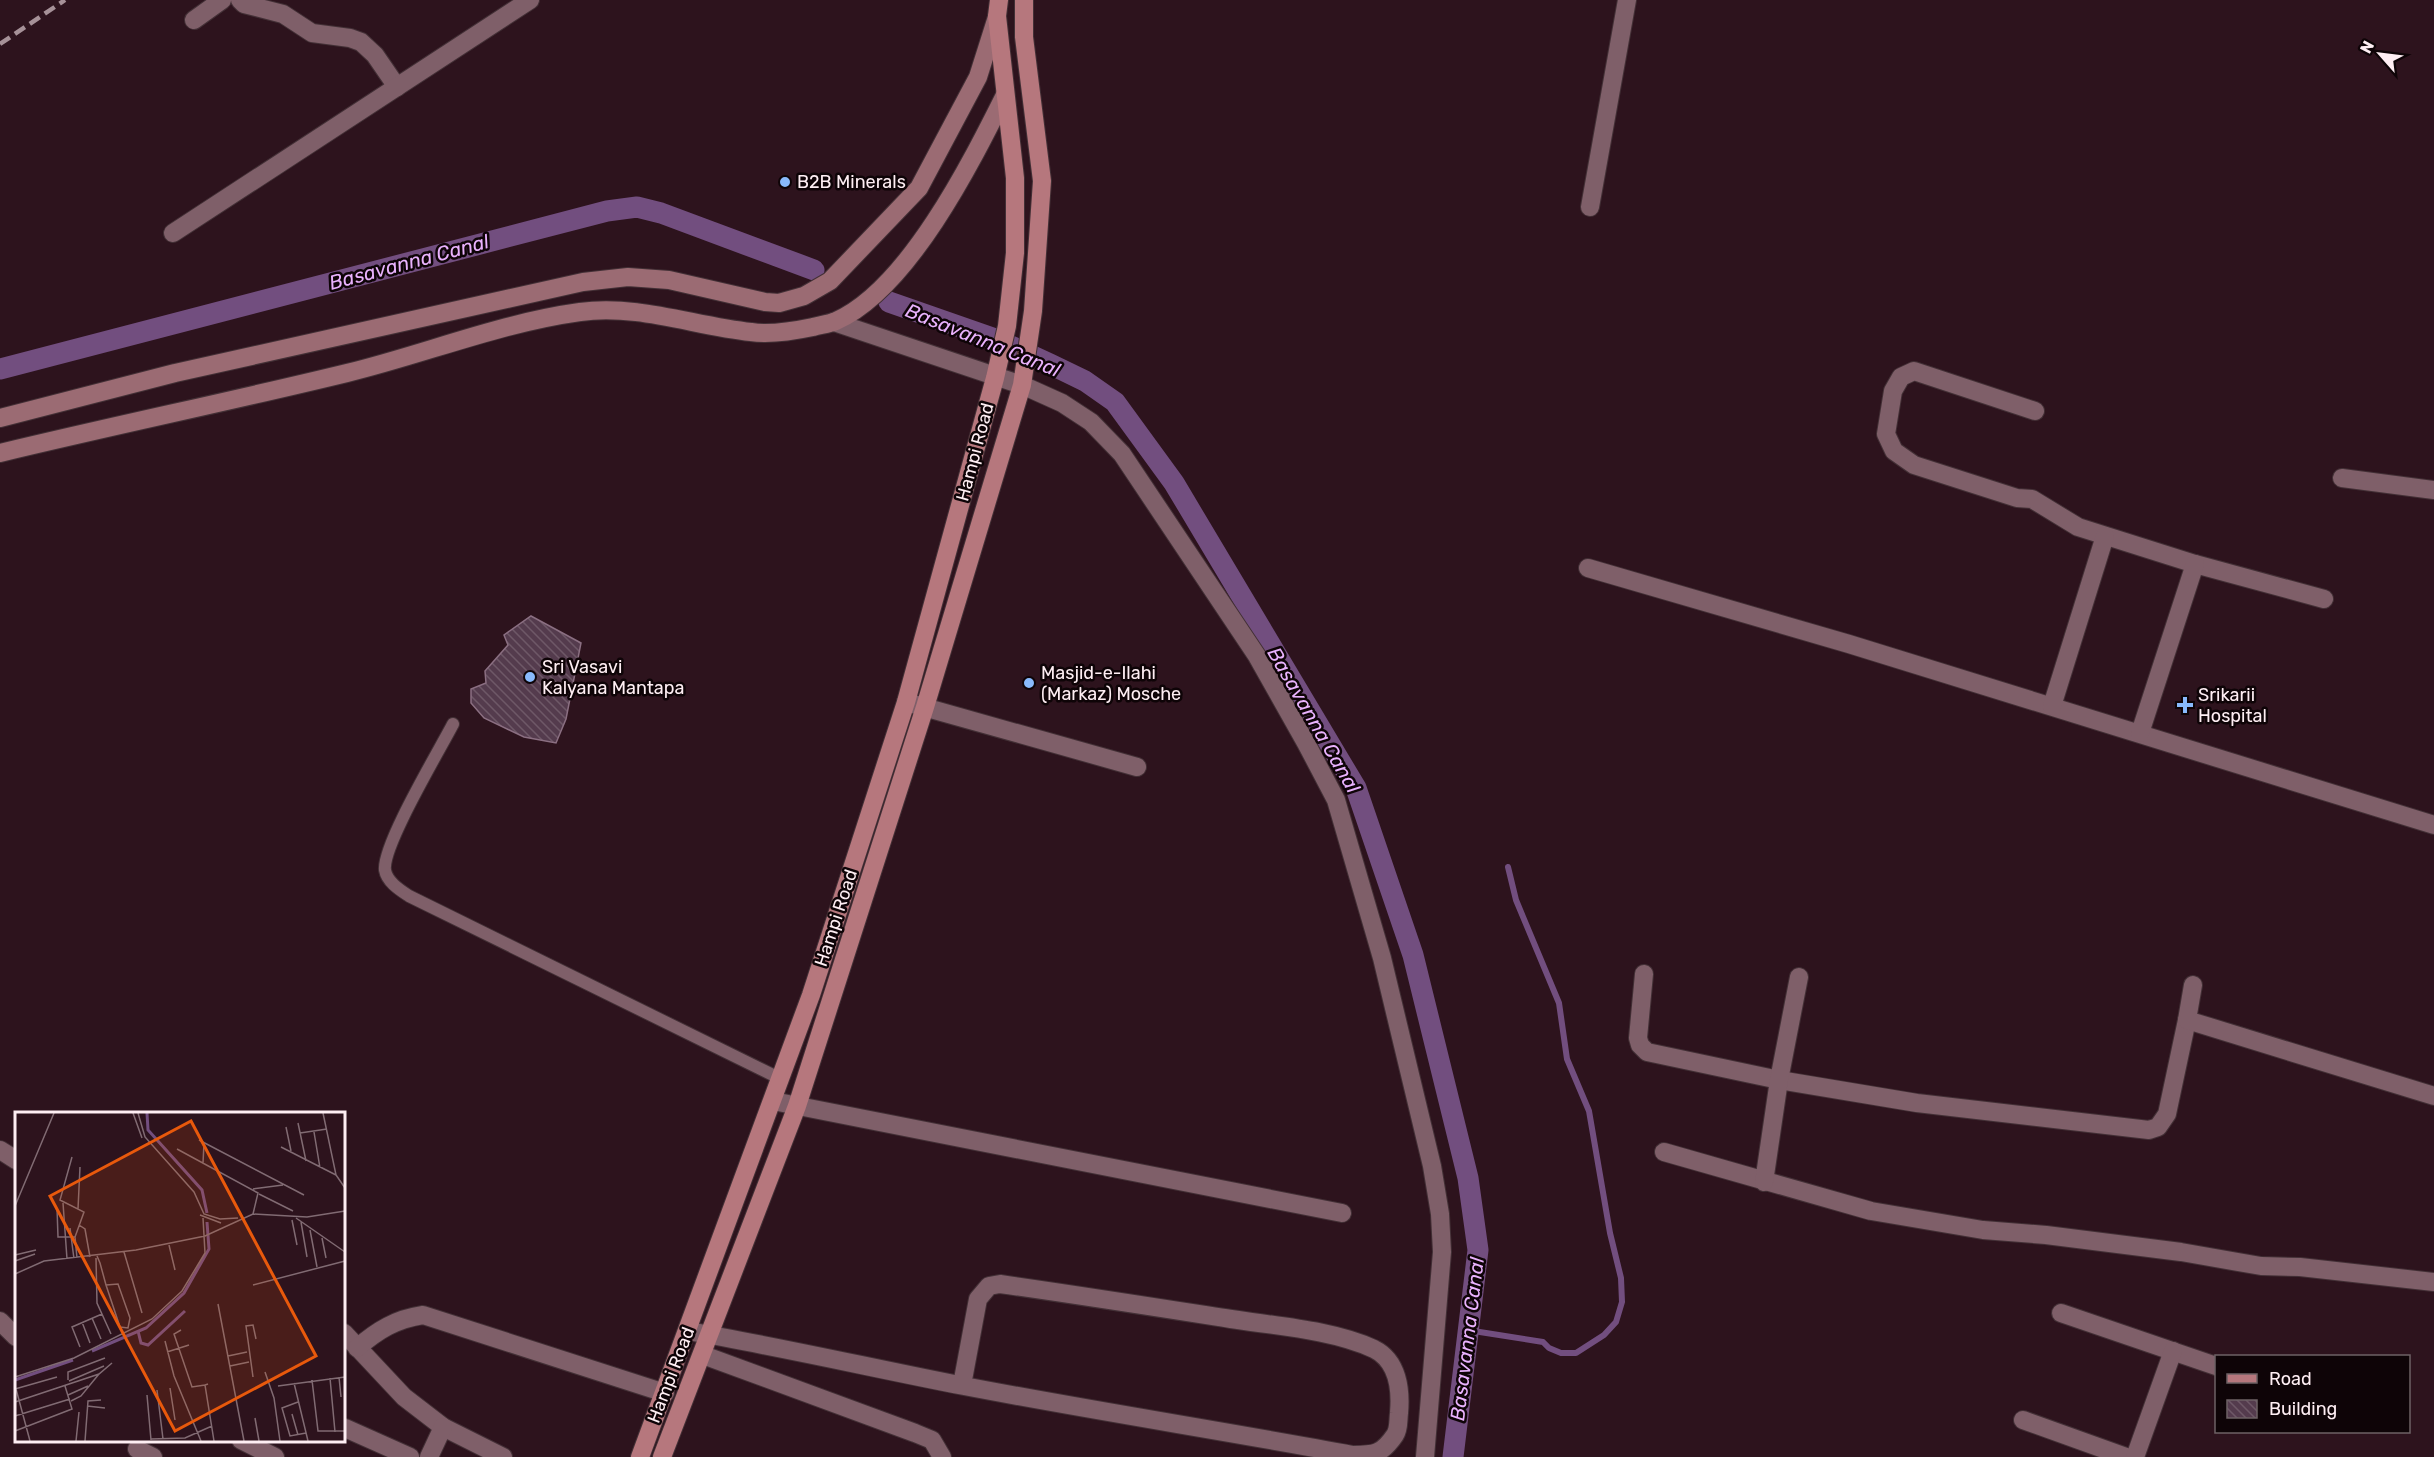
<svg xmlns="http://www.w3.org/2000/svg" width="2434" height="1457" font-family="Rubik,sans-serif">
  <defs>
    <pattern id="building-back-hatch" width="6" height="6" patternUnits="userSpaceOnUse" patternTransform="scale(1.5)"><rect width="6" height="6" fill="#543b4d"/><path d="M-1 5l2 2M0 0l6 6M5-1l2 2" fill="none" stroke="#6e5867"/></pattern>
  </defs>
  <rect width="100%" height="100%" fill="#2d131d"/>
  <g fill="none" stroke-linecap="round" stroke-linejoin="round">
    <path stroke="#724e7f" stroke-width="6" d="M1467,1330L1543,1342L1549,1348L1561,1353H1576L1604,1335L1616,1322L1622,1302L1621,1278L1610,1233L1589,1111L1567,1059L1559,1003L1516,900L1508,867"/>
    <g stroke="#724e7f" stroke-width="21">
      <path d="M889,302L998,340L1050,364L1085,381L1115,402L1174,483L1356,788L1413,955L1468,1178L1478,1250L1453,1457"/>
      <path d="M0,369L607,211L637,207L661,213L814,270"/>
    </g>
  </g>
  <path fill="url(#building-back-hatch)" stroke="#8b6f82" stroke-width="1.5" d="M531,616L581,643L566,719L556,743L524,737L484,718L471,703V689L486,683L485,671L508,645L504,635Z"/>
  <g fill="none" stroke-linecap="round" stroke-linejoin="round">
    <defs>
      <path id="lane" d="M453,724C439,751 382,846 385,870C387,882 400,890 409,896L781,1079"/>
      <g id="street">
        <path d="M240,0L244,4L283,14L312,33L350,38L361,42L375,55L397,87"/>
        <path d="M194,20L222,0"/>
        <path d="M1590,207L1627,0"/>
        <path d="M173,233L530,0"/>
        <path d="M834,322L1022,385L1062,403L1091,422L1122,454L1257,656L1306,743L1336,800L1382,958L1432,1166L1440,1214L1442,1252L1425,1457"/>
        <path d="M2035,411L1914,371L1901,377L1893,391L1886,434L1894,451L1914,465L2017,498L2032,499L2078,527L2195,564L2324,599"/>
        <path d="M2342,478L2434,490"/>
        <path d="M1588,568L1849,644L2434,825"/>
        <path d="M906,702L1137,767"/>
        <path d="M2052,706L2105,536"/>
        <path d="M2140,733L2195,564"/>
        <path d="M1644,974L1638,1038L1640,1045L1647,1052L1779,1080L1917,1103L2149,1130L2158,1127L2167,1114L2187,1020"/>
        <path d="M2193,985L2187,1020L2434,1096"/>
        <path d="M773,1101L1342,1213"/>
        <path d="M0,1150L16,1160"/>
        <path d="M1664,1152L1871,1211L1983,1230L2046,1235L2181,1252L2261,1266L2300,1267L2434,1282"/>
        <path d="M1764,1182L1779,1080L1799,977"/>
        <path d="M2061,1313L2216,1366"/>
        <path d="M0,1321L16,1337"/>
        <path d="M688,1331C781,1347 872,1368 964,1386C1094,1411 1224,1431 1353,1455C1375,1455 1382,1454 1395,1435C1399,1429 1398,1421 1399,1413C1401,1390 1398,1361 1374,1349C1333,1330 1276,1326 1231,1319C1154,1307 1078,1295 1000,1284L989,1286L978,1299L962,1385"/>
        <path d="M344,1333L404,1397L443,1427L503,1457"/>
        <path d="M357,1348C378,1330 396,1319 423,1315L665,1393"/>
        <path d="M703,1355L915,1433L932,1440L942,1457"/>
        <path d="M2023,1420L2126,1457"/>
        <path d="M345,1428L410,1457"/>
        <path d="M241,1440L275,1457"/>
        <path d="M137,1449L153,1457"/>
        <path d="M429,1457L443,1427"/>
        <path d="M2135,1457L2173,1351"/>
      </g>
      <g id="secondary">
        <path d="M0,418L175,373L583,282L628,277L669,280L765,302L779,303L804,296L830,281L919,188L978,77L997,17"/>
        <path d="M0,453C116,425 232,401 347,373C425,354 500,323 580,312C638,304 694,326 751,332C770,335 794,331 813,327C820,325 829,324 836,321C908,289 971,163 1005,95"/>
      </g>
      <g id="primary">
        <path d="M640,1457L811,995L906,702L995,378L1007,326L1015,253V178L997,16L999,0"/>
        <path d="M662,1457L797,1106L925,707L1022,385L1033,311L1042,181L1024,37V0"/>
      </g>
    </defs>
    <use href="#lane" stroke="#433036" stroke-width="14"/>
    <use href="#street" stroke="#433036" stroke-width="20"/>
    <use href="#secondary" stroke="#433036" stroke-width="20"/>
    <use href="#primary" stroke="#433036" stroke-width="20"/>
    <use href="#lane" stroke="#7f5f69" stroke-width="12"/>
    <use href="#street" stroke="#7f5f69" stroke-width="18"/>
    <use href="#secondary" stroke="#9b6b73" stroke-width="18"/>
    <use href="#primary" stroke="#b6777d" stroke-width="18"/>
    <path stroke="#a69198" stroke-width="4.5" stroke-dasharray="12 6" stroke-linecap="butt" d="M0,44L65,0"/>
  </g>
  <g fill="#89bafc" stroke="#0e0407" stroke-width="2">
    <circle cx="785" cy="182" r="6"/>
    <circle cx="530" cy="677" r="6"/>
    <circle cx="1029" cy="683" r="6"/>
    <path d="M2182 696h6v6h6v6h-6v6h-6v-6h-6v-6h6z"/>
  </g>
  <g text-anchor="middle" stroke-width="5" stroke-linejoin="round" paint-order="stroke">
    <g font-size="18" fill="#feeef3" stroke="#0e0407" text-anchor="start">
      <text x="797" y="188">B2B Minerals</text>
      <text x="542" y="673">Sri Vasavi<tspan x="542" dy="21">Kalyana Mantapa</tspan></text>
      <text x="1041" y="679">Masjid-e-Ilahi<tspan x="1041" dy="21">(Markaz) Mosche</tspan></text>
      <text x="2198" y="701">Srikarii<tspan x="2198" dy="21">Hospital</tspan></text>
    </g>
    <g font-size="18" fill="#feeef3" stroke="#0e0407">
      <text transform="translate(975 452) rotate(-75)" y="6">Hampi Road</text>
      <text transform="translate(836 918) rotate(-72)" y="6">Hampi Road</text>
      <text transform="translate(671 1375) rotate(-69)" y="6">Hampi Road</text>
    </g>
    <g font-size="20" font-style="italic" fill="#e9b2fd" stroke="#0e0407">
      <text transform="translate(409 262) rotate(-15)" y="7">Basavanna Canal</text>
      <text transform="translate(983 340) rotate(22)" y="7">Basavanna Canal</text>
      <text transform="translate(1314 720) rotate(60)" y="7">Basavanna Canal</text>
      <text transform="translate(1467 1339) rotate(-83)" y="7">Basavanna Canal</text>
    </g>
  </g>
  <g transform="translate(15 1112)">
    <rect width="330" height="330" fill="#2d131d"/>
    <path fill="none" stroke="#724e7f" stroke-width="3" d="M132,1L133,18L187,78L192,101M123,219L126,231L133,233L170,199M77,239L131,216L169,181L194,137L192,110M0,268L58,248"/>
    <path fill="none" stroke="#816b73" stroke-width="1.5" d="M118,1L127,26M123,1L130,25L179,80L189,102L205,107L223,106M308,1L321,63L330,76M283,11L291,49M271,15L276,39M299,20L305,56M285,21L312,17M184,28L289,83M266,35L321,63M162,37L243,81L238,102M57,45L45,88L69,100L60,125L62,146M188,51L189,31M238,77L268,73M244,82L278,99M48,91L52,147M0,94L39,1M42,96L43,125H60M63,97L65,55M185,103L206,111M281,106L330,140M277,108L282,133M286,110L292,145M64,113L70,117L75,145M55,116L59,147M295,118L302,155M307,126L311,146M154,133L160,158M109,140L127,201M0,143L21,138M82,144L85,151L91,173L105,215L113,216L115,206L103,172L91,173M81,146L82,191L96,222M0,149L20,142M0,162L29,149L121,138L190,124L238,102L292,105L330,99M238,173L330,149M203,192L229,329M77,206L86,227M67,210L75,231M166,218L159,222L177,275L190,273M150,229L159,264L186,329M65,235L57,215L87,202M152,240L174,233M213,244L232,240M215,254L234,250M250,260L259,286L265,329M0,265L59,246L137,207L167,179L190,141L188,106M238,265L231,214L238,213L241,227M324,265L326,285M315,266L320,320M53,268V260L90,246M297,268L303,319H330M54,269L89,254M279,271L293,329M193,272L190,273L199,329M263,274L330,265M155,276L160,308M0,277L42,265M1,277L15,329M142,278L148,327M53,283L73,274M132,283L136,328M56,289L66,284L84,262M0,290L84,262L97,251M283,290L267,296L275,324L291,321M72,294L90,296M277,302L283,323M0,304L55,287M240,306L244,329M0,319L57,297L50,274M136,327L170,326L197,314M61,329L64,300M70,329L73,289L86,288"/>
    <path fill="#e8590c" fill-opacity="0.15" stroke="#e8590c" stroke-width="3" d="M176,9L301,244L160,319L35,84Z"/>
    <rect width="330" height="330" fill="none" stroke="#feeef3" stroke-width="3"/>
  </g>
  <rect x="2215" y="1355" width="195" height="78" fill="#0e0407" stroke="#6e6265" stroke-width="1.5"/>
  <rect x="2227" y="1374" width="30" height="9" fill="#b6777d" stroke="#6e6265" stroke-width="1.5"/>
  <text x="2269" y="1385" font-size="18" fill="#feeef3">Road</text>
  <rect x="2227" y="1400" width="30" height="18" fill="url(#building-back-hatch)" stroke="#6e6265" stroke-width="1.5"/>
  <text x="2269" y="1415" font-size="18" fill="#feeef3">Building</text>
  <g transform="translate(2380 54) rotate(298)" stroke="#0e0407" stroke-width="4.5" paint-order="stroke">
  <path d="M0-4.5L10 22L0 15L-10 22Z" fill="#feeef3"/>
  <text y="-9" font-size="16" font-weight="bold" text-anchor="middle" fill="#feeef3">N</text>
  </g>
</svg>
